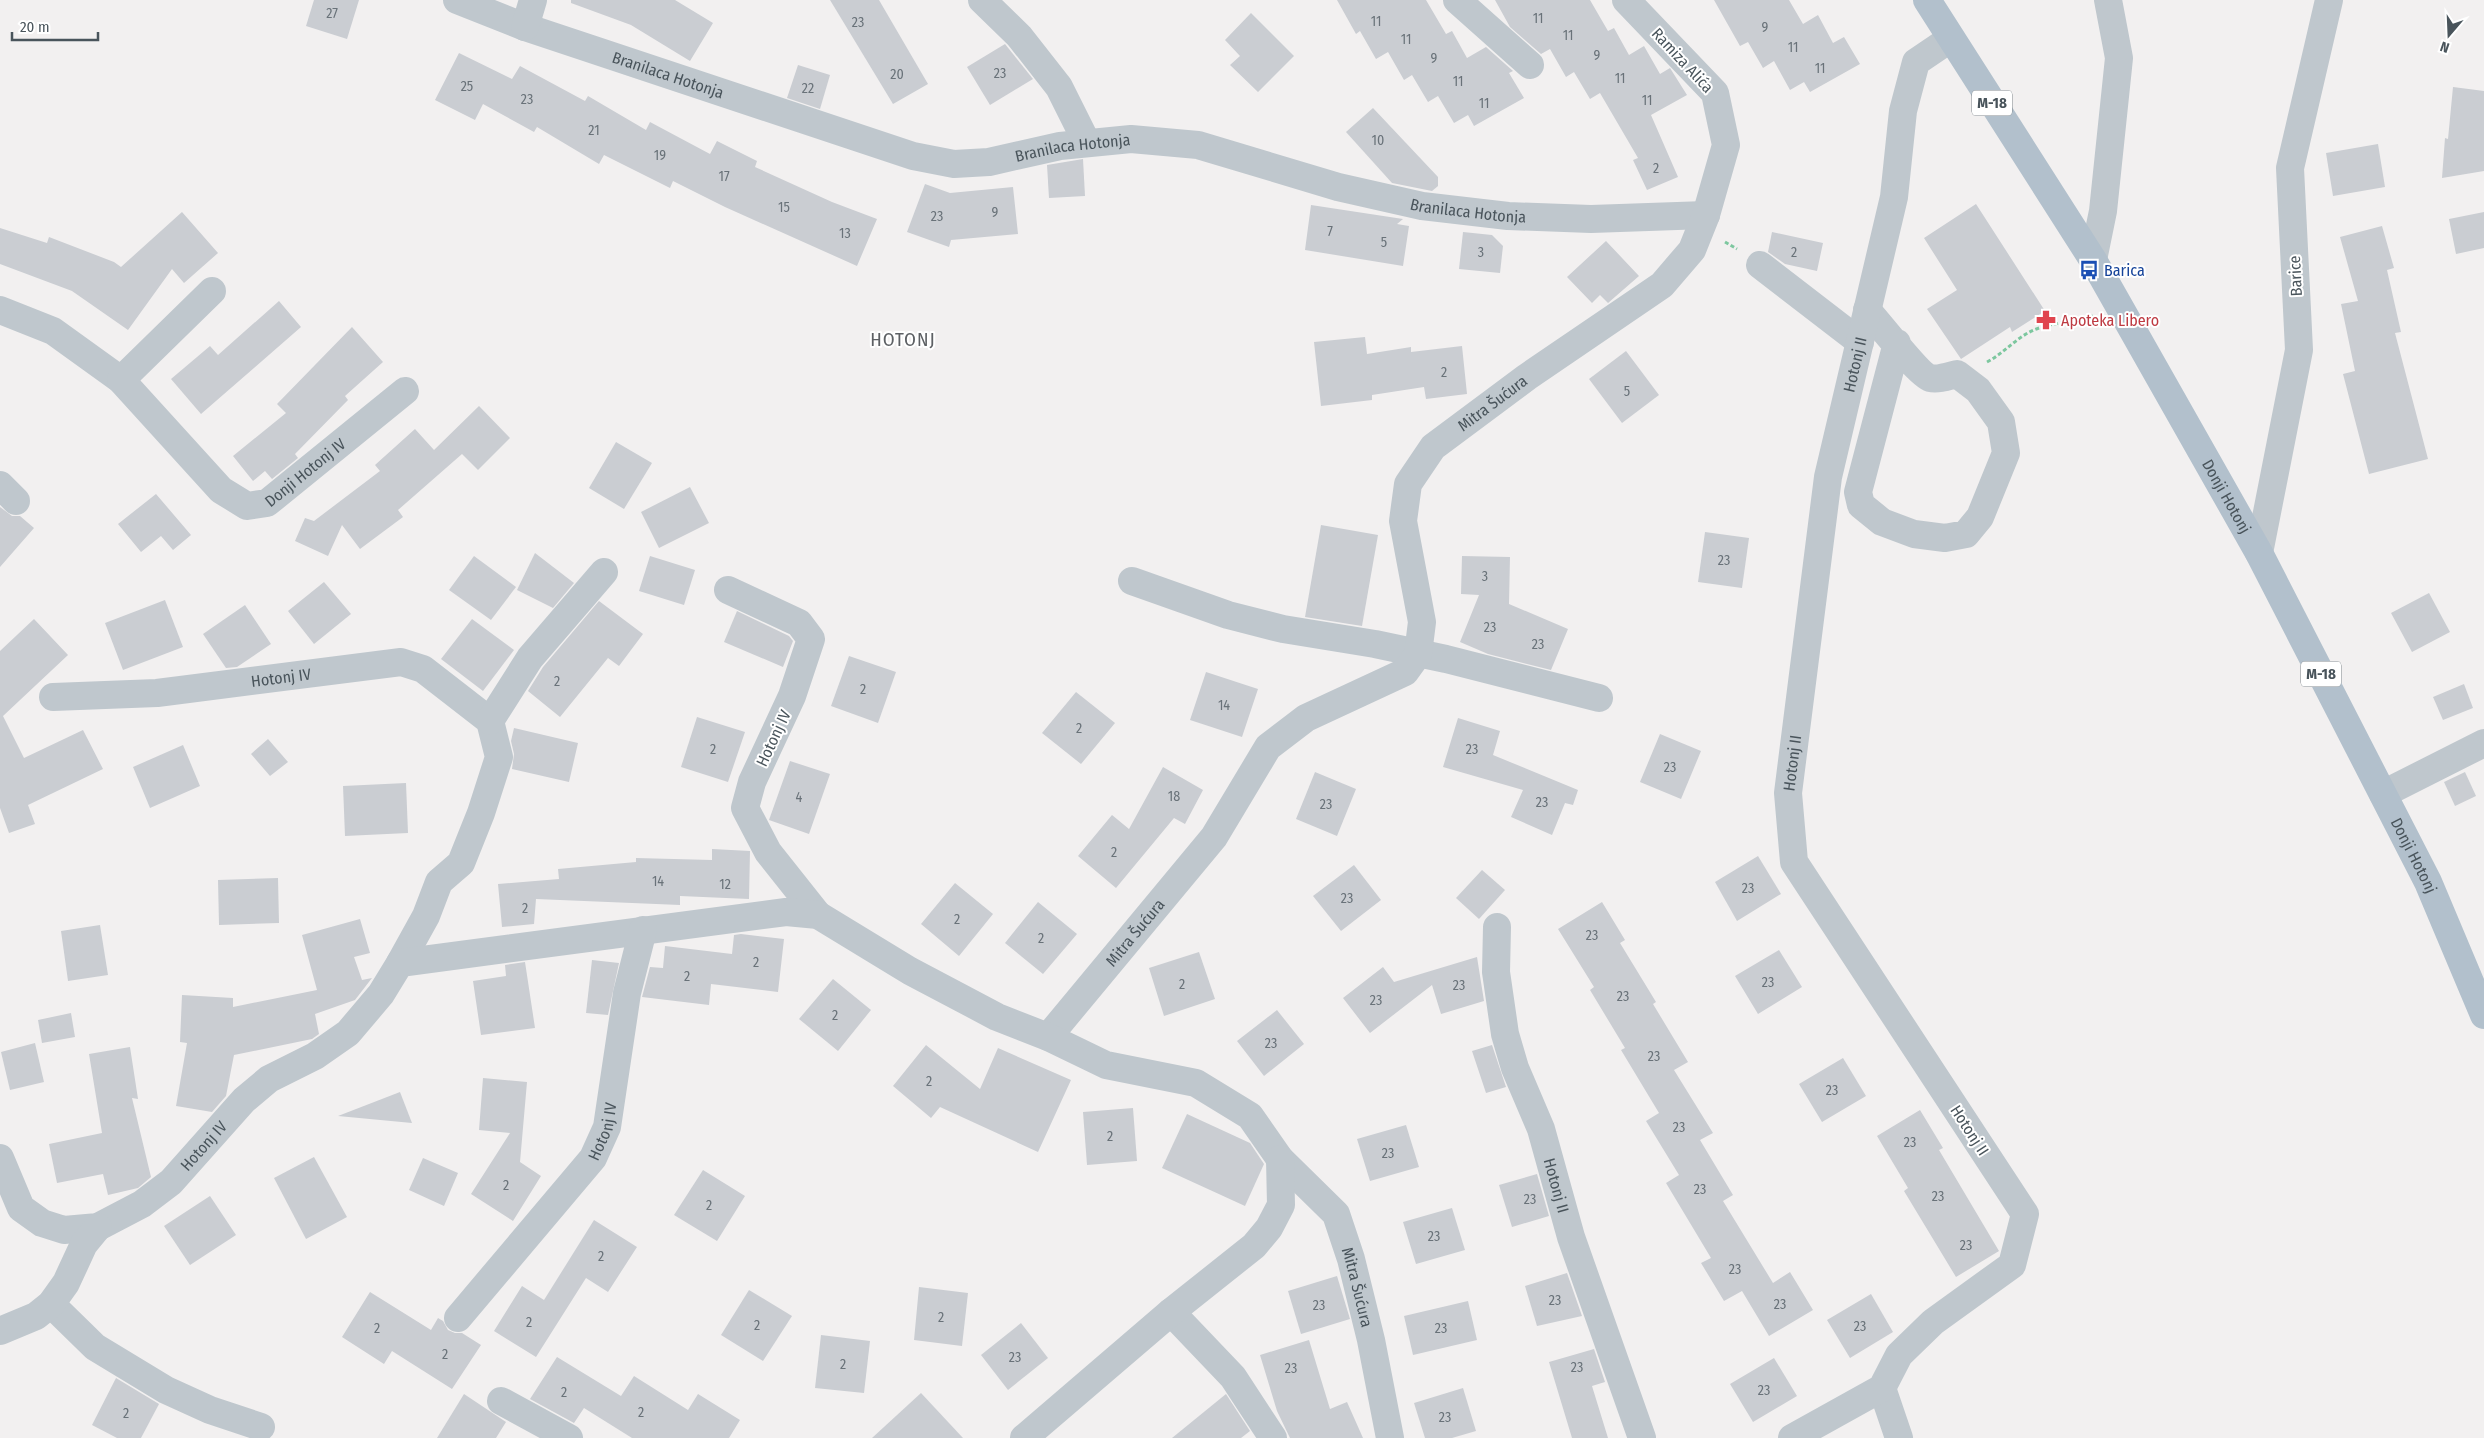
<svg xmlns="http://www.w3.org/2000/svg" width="2484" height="1438" font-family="'Fira Sans Condensed',sans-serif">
  <rect width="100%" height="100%" fill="#f2f0f0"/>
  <g fill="#cacdd2">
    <path d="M314,0H359L347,39L306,26Z"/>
    <path d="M571,0H675L713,23L690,61L631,25L571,3Z"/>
    <path d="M830,0H879L928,84L893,104Z"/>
    <path d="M1337,0H1426L1446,34L1452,31L1467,58L1486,47L1513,71L1509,73L1524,98L1474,126L1468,115L1454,123L1438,96L1428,102L1412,75L1404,80L1388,52L1376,59L1360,31L1356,34Z"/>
    <path d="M1495,0H1590L1608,31L1614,28L1629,55L1644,46L1660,74L1670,68L1687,95L1651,115L1678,177L1647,190L1633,160L1638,158L1600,93L1590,99L1574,72L1566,77L1550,49L1541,54L1510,27Z"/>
    <path d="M1714,0H1789L1803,24L1818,15L1833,43L1844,37L1860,64L1810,92L1804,82L1790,90L1774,61L1763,68L1748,42L1740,46Z"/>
    <path d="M1251,13L1294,56L1258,92L1230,65L1240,56L1225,40Z"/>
    <path d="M1005,44L1033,79L990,105L967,67Z"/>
    <path d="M459,53L512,79L520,66L585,101L588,96L646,130L650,122L710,154L717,141L757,161L755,167L832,202L877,219L857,266L725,207L673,181L670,188L604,155L599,164L537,127L534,132L483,104L475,120L435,100Z"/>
    <path d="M798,65L830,75L820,109L787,98Z"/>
    <path d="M2453,87L2484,91V171L2442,178L2445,138L2448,139Z"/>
    <path d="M1373,108L1438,177V186L1432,191L1392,183L1346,132Z"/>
    <path d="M2378,144L2385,187L2333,196L2326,153Z"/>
    <path d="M1083,159L1085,196L1049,198L1047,165Z"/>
    <path d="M925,184L950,193L1013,187L1018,234L951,240L949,247L907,232Z"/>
    <path d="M1976,204L2045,311L2012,332L2010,327L1961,359L1927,309L1957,290L1924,238Z"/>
    <path d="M1311,205L1403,219L1397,224L1409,226L1403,266L1305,250Z"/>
    <path d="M182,212L218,253L184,283L172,269L128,330L72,291L0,264V228L47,243L49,237L114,262L121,267Z"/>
    <path d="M2484,212V248L2456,254L2449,219Z"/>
    <path d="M2382,226L2394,268L2387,270L2401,332L2395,333L2428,459L2369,474L2343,374L2355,371L2341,304L2358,301L2340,237Z"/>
    <path d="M1463,232L1492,235L1503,246L1500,273L1459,269Z"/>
    <path d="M1772,232L1823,243L1817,271L1785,264L1768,252Z"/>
    <path d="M1606,241L1639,276L1608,303L1600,295L1592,303L1567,277Z"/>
    <path d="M279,301L301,327L201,414L171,379L210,346L218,355Z"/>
    <path d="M352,327L383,362L345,396L348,400L295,454L298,458L272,479L265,471L253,481L233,456L286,413L277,404Z"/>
    <path d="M1365,337L1367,354L1411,347V352L1462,346L1467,394L1426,399L1424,387L1372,395V400L1321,406L1314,342Z"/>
    <path d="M1626,351L1659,395L1622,423L1589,379Z"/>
    <path d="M479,406L510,438L478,470L462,454L398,510L403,517L360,549L342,525L328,556L295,541L305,518L314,521L380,471L375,465L415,429L434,450Z"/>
    <path d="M616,442L652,463L624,509L589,488Z"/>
    <path d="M690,487L709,523L659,548L641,512Z"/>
    <path d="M156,494L191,535L173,550L161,536L141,552L118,524Z"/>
    <path d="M0,507L12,516H20L34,528L0,567Z"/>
    <path d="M1321,525L1378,535L1362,626L1305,617Z"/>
    <path d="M1705,532L1749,538L1742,588L1698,582Z"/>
    <path d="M535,553L574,583L553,608L517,590Z"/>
    <path d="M474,556L516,587L491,620L449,590Z"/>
    <path d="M650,556L695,570L684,605L639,591Z"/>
    <path d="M1462,556L1510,557L1509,604L1568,629L1551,670L1488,654L1460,642L1479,595L1461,594Z"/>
    <path d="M324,582L351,614L314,644L288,611Z"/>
    <path d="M2429,593L2450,632L2412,652L2391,613Z"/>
    <path d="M165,600L183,647L123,670L105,623Z"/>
    <path d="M599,601L643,634L619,666L608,658L560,717L528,691L543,667Z"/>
    <path d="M245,605L271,644L237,667L226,668L203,634Z"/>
    <path d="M737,611L789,636L793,641L783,667L724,642Z"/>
    <path d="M34,619L68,655L3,716L24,758L83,730L103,769L28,805L35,824L9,833L0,808V651Z"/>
    <path d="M472,619L514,650L483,691L441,659Z"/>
    <path d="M849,656L896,672L878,723L831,706Z"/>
    <path d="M1206,672L1258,689L1242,737L1190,720Z"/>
    <path d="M2464,684L2473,708L2443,720L2433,697Z"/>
    <path d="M1076,692L1115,723L1081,764L1042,733Z"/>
    <path d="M697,717L745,732L728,782L681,767Z"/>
    <path d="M1458,718L1500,731L1493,755L1578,790L1573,805L1565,803L1552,835L1511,817L1523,790L1443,767Z"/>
    <path d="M514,728L578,743L569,782L512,769L514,754L511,741Z"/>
    <path d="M1660,734L1701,751L1681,799L1640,782Z"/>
    <path d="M268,739L288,762L270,776L251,754Z"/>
    <path d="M183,745L200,786L150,808L133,767Z"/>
    <path d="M790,761L830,774L809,834L769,820Z"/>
    <path d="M1163,767L1203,790L1185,824L1174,818L1116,888L1078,856L1112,815L1129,829Z"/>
    <path d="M1315,772L1356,789L1337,836L1296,819Z"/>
    <path d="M2465,772L2476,796L2455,806L2444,782Z"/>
    <path d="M406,783L408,833L345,836L343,786Z"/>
    <path d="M712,849L750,851L749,899L680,896V905L536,899L534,924L502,927L498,884L559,879L558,869L636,862V858L712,860Z"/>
    <path d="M1758,856L1781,894L1737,921L1715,882Z"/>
    <path d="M1354,865L1381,900L1341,931L1313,896Z"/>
    <path d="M1482,870L1505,890L1479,919L1456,898Z"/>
    <path d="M278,878L279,923L219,925L218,880Z"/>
    <path d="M955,883L993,914L959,956L921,924Z"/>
    <path d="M1038,902L1077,934L1043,974L1005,943Z"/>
    <path d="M1602,902L1625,940L1620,943L1656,1002L1653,1004L1688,1062L1674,1070L1713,1133L1700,1140L1733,1195L1723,1201L1773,1283L1790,1272L1813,1310L1769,1336L1742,1291L1724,1301L1701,1263L1711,1258L1666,1183L1679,1175L1646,1121L1659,1113L1621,1050L1625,1048L1590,990L1594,987L1558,929Z"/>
    <path d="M360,919L370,953L354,957L362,980L372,978L355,1000L315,1014L319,1034L312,1039L234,1055L226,1096L212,1112L176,1106L187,1043L180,1042L182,995L233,998V1007L317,990L302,935Z"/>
    <path d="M100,925L108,975L68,981L61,931Z"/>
    <path d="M741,934L784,939L778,992L711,984L709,1005L642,997L650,967L663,968L665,946L732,954L734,935Z"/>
    <path d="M1779,950L1802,987L1758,1014L1735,976Z"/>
    <path d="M1199,952L1215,999L1164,1016L1149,968Z"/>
    <path d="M1477,957L1484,1001L1441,1014L1432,985L1370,1033L1343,998L1383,967L1394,982Z"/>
    <path d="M592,960L619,963L608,1015L586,1013Z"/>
    <path d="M525,962L535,1028L481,1035L473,981L506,976L505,965Z"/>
    <path d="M833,979L871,1010L838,1051L799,1019Z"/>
    <path d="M1277,1010L1304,1044L1264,1076L1237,1041Z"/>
    <path d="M71,1013L75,1037L42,1043L38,1020Z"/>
    <path d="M35,1043L44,1082L10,1090L1,1052Z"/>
    <path d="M926,1045L980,1089L998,1048L1071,1080L1038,1152L940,1107L931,1118L893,1086Z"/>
    <path d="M1492,1045L1506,1087L1486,1093L1472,1051Z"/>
    <path d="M130,1047L138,1099L132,1098L151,1177L138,1188L108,1195L103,1174L57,1183L49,1144L102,1133L89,1054Z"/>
    <path d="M1843,1058L1866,1096L1822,1122L1799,1084Z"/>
    <path d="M483,1078L527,1082L520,1162L541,1176L513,1221L471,1194L510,1133L479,1130Z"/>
    <path d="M400,1092L412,1123L338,1116Z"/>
    <path d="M1133,1108L1137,1161L1087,1165L1083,1112Z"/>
    <path d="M1920,1110L1943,1148L1939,1150L1999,1251L1956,1277L1904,1191L1908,1188L1877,1136Z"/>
    <path d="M1187,1114L1250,1143L1264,1164L1245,1206L1162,1168Z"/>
    <path d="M1406,1125L1419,1167L1370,1181L1357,1139Z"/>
    <path d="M314,1157L347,1217L306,1239L274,1178Z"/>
    <path d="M423,1158L458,1173L444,1206L409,1190Z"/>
    <path d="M703,1170L745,1196L717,1241L674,1215Z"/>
    <path d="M1537,1174L1549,1216L1512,1227L1499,1185Z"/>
    <path d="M210,1196L236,1235L190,1265L164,1226Z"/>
    <path d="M1452,1208L1465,1250L1416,1264L1403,1222Z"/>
    <path d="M594,1220L637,1247L608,1292L586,1278L536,1357L494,1331L522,1286L544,1300Z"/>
    <path d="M1567,1273L1582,1316L1537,1326L1525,1286Z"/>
    <path d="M1337,1276L1350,1319L1301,1334L1288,1291Z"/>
    <path d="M919,1287L968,1293L962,1346L914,1340Z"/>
    <path d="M749,1290L792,1316L763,1361L721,1335Z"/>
    <path d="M370,1292L431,1330L438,1318L443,1321L448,1330L455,1333H462L481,1345L452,1389L392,1351L384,1364L342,1337Z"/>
    <path d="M1871,1294L1893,1332L1850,1358L1827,1320Z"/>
    <path d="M1468,1301L1477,1340L1413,1355L1404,1316Z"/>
    <path d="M1021,1323L1048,1358L1008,1390L981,1355Z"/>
    <path d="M821,1335L870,1341L864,1393L815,1388Z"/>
    <path d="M1309,1340L1330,1409L1347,1402L1363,1438H1290L1277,1411L1260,1355Z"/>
    <path d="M1594,1349L1605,1382L1592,1386L1608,1438H1572L1549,1362Z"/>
    <path d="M557,1357L621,1396L634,1376L688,1410L698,1394L740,1420L729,1438H632L584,1408L574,1423L530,1399Z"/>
    <path d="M1774,1358L1797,1396L1753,1422L1730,1384Z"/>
    <path d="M116,1378L159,1404L141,1438H117L92,1425Z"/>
    <path d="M1463,1388L1476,1431L1452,1438H1425L1414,1403Z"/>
    <path d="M921,1393L963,1438H872Z"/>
    <path d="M464,1394L506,1422L496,1438H437Z"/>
    <path d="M1226,1394L1250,1431L1241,1438H1172Z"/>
  </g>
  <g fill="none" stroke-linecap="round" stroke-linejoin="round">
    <g stroke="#7dc79f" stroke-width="3" stroke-dasharray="4 2.5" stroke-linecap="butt">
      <path d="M1725,242L1737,249"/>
      <path d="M1987,362C2006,352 2018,335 2039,328C2057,322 2076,322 2093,316"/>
    </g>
    <g stroke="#bfc7cd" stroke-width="28">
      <path id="s1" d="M457,0L525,27L913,156L954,164L989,162L1060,146L1131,139L1198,145L1338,187L1422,206L1508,216L1591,219L1706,215"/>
      <path d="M982,0L1019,36L1059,87L1087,143"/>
      <path d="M1457,0L1530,65"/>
      <path d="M525,27L533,0"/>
      <path d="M2093,260L2103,211L2119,58L2108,0"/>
      <path d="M1760,265L1860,342"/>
      <path id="s2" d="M0,310L53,331L121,380L221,490L247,506L267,503L405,391"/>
      <path d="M1867,310C1878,322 1919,375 1930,378C1938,380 1949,376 1957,374L1978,390L2001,422L2006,453L1980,517L1966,534L1945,538L1914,534L1882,522L1861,505L1858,492L1897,343"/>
      <path d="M121,380L212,291"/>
      <path d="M0,485L16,501"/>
      <path d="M2259,553L2299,350L2290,168L2329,0"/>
      <path d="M1132,581L1228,615L1283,629L1375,644L1446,659L1599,698"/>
      <path d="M728,590L799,623L811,639L792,696L752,782L745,808L768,852L818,915"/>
      <path id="s3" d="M53,697L157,693L401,662L423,669L490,721L499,757L481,813L461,863L439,882L426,916L400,963"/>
      <path d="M490,721L530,658L604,572"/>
      <path d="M2383,794L2484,743"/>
      <path id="s4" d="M1497,927L1496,972L1505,1034L1515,1068L1541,1129L1571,1237L1642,1438"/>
      <path id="s5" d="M1048,1037L1214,837L1268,747L1306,718L1405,672L1418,654L1422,622L1403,521L1408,484L1433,447L1527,377L1662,285L1692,250L1706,215L1726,145L1715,93L1626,0"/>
      <path id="s6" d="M0,1158L21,1208L42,1223L64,1230L98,1227L142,1204L171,1182L244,1100L269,1079L315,1056L348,1033L381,994L400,963L786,912L818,915L910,971L997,1017L1048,1037L1106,1065L1196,1083L1250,1116L1280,1159L1336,1214L1351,1259L1371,1340L1390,1438"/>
      <path d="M51,1304L95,1347L166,1390L210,1410L261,1427"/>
      <path d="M1171,1312L1233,1377L1273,1438"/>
      <path id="s7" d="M458,1318L593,1158L607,1127L627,993L643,930"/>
      <path d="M0,1331L36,1316L51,1304L66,1283L84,1244L98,1227"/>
      <path d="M1882,1388L1899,1438"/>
      <path d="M501,1401L569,1438"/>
      <path d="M1024,1438L1171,1312L1254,1246L1269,1228L1281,1205L1280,1159"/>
      <path id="s8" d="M1792,1438L1882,1388L1899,1355L1933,1322L2012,1265L2025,1214L1794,862L1788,793L1828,477L1894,197L1903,111L1916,62L1950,39"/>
    </g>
    <path stroke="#b2c0cc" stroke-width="28" id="s9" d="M1927,0L2093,260L2259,553L2428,882L2484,1015"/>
  </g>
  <defs>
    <symbol id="bus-bare" viewBox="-9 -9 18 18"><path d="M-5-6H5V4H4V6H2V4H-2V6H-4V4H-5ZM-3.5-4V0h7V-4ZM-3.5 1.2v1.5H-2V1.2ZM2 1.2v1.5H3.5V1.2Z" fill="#1a4fb4" stroke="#fff" stroke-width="2.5" paint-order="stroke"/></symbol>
    <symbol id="pharmacy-bare" viewBox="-9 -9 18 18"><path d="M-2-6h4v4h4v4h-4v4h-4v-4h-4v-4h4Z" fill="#e0444e" stroke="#fff" stroke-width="2.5" paint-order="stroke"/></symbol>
  </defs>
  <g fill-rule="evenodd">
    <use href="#bus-bare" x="2075" y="256" width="28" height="28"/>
    <use href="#pharmacy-bare" x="2032" y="306" width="28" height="28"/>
  </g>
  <g text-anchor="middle" stroke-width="4" stroke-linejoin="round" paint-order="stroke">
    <g font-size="14" fill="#697279">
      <text x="332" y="18">27</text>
      <text x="1538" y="23">11</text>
      <text x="1376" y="26">11</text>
      <text x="858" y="27">23</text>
      <text x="1765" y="32">9</text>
      <text x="1568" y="40">11</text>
      <text x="1406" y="44">11</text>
      <text x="1793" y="52">11</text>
      <text x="1597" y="60">9</text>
      <text x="1434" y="63">9</text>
      <text x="1820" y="73">11</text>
      <text x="1000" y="78">23</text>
      <text x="897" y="79">20</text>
      <text x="1620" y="83">11</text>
      <text x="1458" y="86">11</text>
      <text x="467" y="91">25</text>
      <text x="808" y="93">22</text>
      <text x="527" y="104">23</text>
      <text x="1647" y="105">11</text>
      <text x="1484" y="108">11</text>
      <text x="594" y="135">21</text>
      <text x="1378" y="145">10</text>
      <text x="660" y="160">19</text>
      <text x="1656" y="173">2</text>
      <text x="724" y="181">17</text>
      <text x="784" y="212">15</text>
      <text x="995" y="217">9</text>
      <text x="937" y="221">23</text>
      <text x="1330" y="236">7</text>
      <text x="845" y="238">13</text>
      <text x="1384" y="247">5</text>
      <text x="1481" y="257">3</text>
      <text x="1794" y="257">2</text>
      <text x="1444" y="377">2</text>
      <text x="1627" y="396">5</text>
      <text x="1724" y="565">23</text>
      <text x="1485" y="581">3</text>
      <text x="1490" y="632">23</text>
      <text x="1538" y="649">23</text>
      <text x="557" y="686">2</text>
      <text x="863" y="694">2</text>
      <text x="1224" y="710">14</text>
      <text x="1079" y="733">2</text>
      <text x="713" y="754">2</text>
      <text x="1472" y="754">23</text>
      <text x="1670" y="772">23</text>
      <text x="1174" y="801">18</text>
      <text x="799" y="802">4</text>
      <text x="1542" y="807">23</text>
      <text x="1326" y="809">23</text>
      <text x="1114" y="857">2</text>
      <text x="658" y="886">14</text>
      <text x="725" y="889">12</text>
      <text x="1748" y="893">23</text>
      <text x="1347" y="903">23</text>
      <text x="525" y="913">2</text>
      <text x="957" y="924">2</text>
      <text x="1592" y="940">23</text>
      <text x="1041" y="943">2</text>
      <text x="756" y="967">2</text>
      <text x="687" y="981">2</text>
      <text x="1768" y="987">23</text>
      <text x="1182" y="989">2</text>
      <text x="1459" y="990">23</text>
      <text x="1623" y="1001">23</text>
      <text x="1376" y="1005">23</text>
      <text x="835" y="1020">2</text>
      <text x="1271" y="1048">23</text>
      <text x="1654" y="1061">23</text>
      <text x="929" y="1086">2</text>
      <text x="1832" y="1095">23</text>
      <text x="1679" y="1132">23</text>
      <text x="1110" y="1141">2</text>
      <text x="1910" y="1147">23</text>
      <text x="1388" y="1158">23</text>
      <text x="506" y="1190">2</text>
      <text x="1700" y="1194">23</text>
      <text x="1938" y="1201">23</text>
      <text x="1530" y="1204">23</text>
      <text x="709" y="1210">2</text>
      <text x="1434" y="1241">23</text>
      <text x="1966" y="1250">23</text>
      <text x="601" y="1261">2</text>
      <text x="1735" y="1274">23</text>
      <text x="1555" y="1305">23</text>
      <text x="1780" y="1309">23</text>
      <text x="1319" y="1310">23</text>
      <text x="941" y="1322">2</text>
      <text x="529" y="1327">2</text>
      <text x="757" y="1330">2</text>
      <text x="1860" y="1331">23</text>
      <text x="377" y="1333">2</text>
      <text x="1441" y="1333">23</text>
      <text x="445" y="1359">2</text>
      <text x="1015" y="1362">23</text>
      <text x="843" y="1369">2</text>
      <text x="1577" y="1372">23</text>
      <text x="1291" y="1373">23</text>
      <text x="1764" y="1395">23</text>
      <text x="564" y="1397">2</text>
      <text x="641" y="1417">2</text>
      <text x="126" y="1418">2</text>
      <text x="1445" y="1422">23</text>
    </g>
    <g fill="#fff" stroke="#80878c" stroke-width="1">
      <rect x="1972" y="90.5" width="40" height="25" rx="4"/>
      <rect x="2301" y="661.5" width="40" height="25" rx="4"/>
    </g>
    <g font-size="15" font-weight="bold" fill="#49545b">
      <text x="1992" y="108">M-18</text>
      <text x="2321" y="679">M-18</text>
    </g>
    <g font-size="16" fill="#49545b" stroke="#fff">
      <text transform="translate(1683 60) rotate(47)" y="6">Ramiza Alića</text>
      <text dy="6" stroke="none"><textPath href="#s1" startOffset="224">Branilaca Hotonja</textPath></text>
      <text dy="6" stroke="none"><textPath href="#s1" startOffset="644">Branilaca Hotonja</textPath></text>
      <text dy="6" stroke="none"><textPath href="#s1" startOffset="1049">Branilaca Hotonja</textPath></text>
      <text transform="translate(2295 276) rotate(-93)" y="6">Barice</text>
      <text dy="6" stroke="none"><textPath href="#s8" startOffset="1262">Hotonj II</textPath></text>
      <text dy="6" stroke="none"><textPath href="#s5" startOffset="835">Mitra Šućura</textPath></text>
      <text dy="6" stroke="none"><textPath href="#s2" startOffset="389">Donji Hotonj IV</textPath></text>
      <text dy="6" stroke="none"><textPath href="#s9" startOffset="580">Donji Hotonj</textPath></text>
      <text dy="6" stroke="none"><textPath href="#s3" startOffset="229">Hotonj IV</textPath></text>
      <text transform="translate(773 738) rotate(-65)" y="6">Hotonj IV</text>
      <text dy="6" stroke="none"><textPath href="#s8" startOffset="858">Hotonj II</textPath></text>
      <text dy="6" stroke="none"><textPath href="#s9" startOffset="985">Donji Hotonj</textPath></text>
      <text dy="6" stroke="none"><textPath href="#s5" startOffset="136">Mitra Šućura</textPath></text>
      <text transform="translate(1970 1130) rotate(57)" y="6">Hotonj II</text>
      <text dy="6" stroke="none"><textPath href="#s7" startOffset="238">Hotonj IV</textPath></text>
      <text dy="6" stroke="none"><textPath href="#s6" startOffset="272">Hotonj IV</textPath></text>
      <text dy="6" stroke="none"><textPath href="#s4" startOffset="268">Hotonj II</textPath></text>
      <text dy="6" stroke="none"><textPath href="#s6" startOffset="1654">Mitra Šućura</textPath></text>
    </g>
    <g font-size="16" fill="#164399" stroke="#fff" text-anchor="start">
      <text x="2104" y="276">Barica</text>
    </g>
    <g font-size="16" fill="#be3a42" stroke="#fff" text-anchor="start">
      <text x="2061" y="326">Apoteka Libero</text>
    </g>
    <g font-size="19" letter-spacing="1" fill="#5d6064" stroke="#fff">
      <text x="903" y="346">HOTONJ</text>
    </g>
  </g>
  <g transform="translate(2449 35) rotate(199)" stroke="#ffffff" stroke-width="4" paint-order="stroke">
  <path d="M0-4L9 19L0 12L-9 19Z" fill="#49545b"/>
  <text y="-8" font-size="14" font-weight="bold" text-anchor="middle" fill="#49545b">N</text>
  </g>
  <path d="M12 32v8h86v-8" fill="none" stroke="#49545b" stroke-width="2.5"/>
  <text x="20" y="32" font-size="15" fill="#49545b" stroke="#ffffff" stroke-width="4" paint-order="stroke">20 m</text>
</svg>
